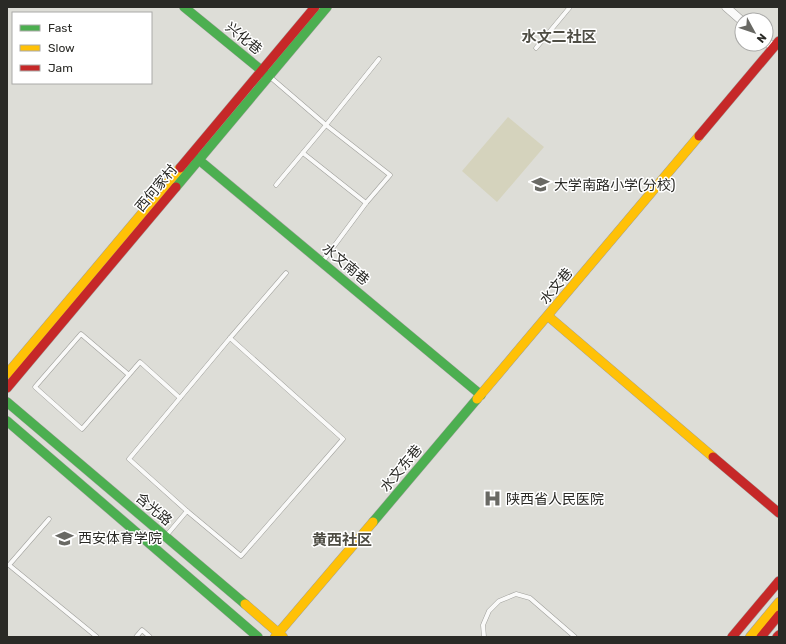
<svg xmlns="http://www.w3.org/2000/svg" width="786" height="644" font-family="Rubik,'Noto Sans SC',sans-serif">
  <rect width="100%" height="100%" fill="#ddddd7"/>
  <path fill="#d5d3bd" d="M508,117L544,147L497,202L462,171Z"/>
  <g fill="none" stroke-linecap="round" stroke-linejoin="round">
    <defs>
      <g id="lane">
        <path d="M536,48L570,7"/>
        <path d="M269,76L326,125L390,175L366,203L323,261"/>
        <path d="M303,153L366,203"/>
        <path d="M276,185L326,125L379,59"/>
        <path d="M129,375L81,334L35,387L82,429L140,362L180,398"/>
        <path d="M187,511L129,459L230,338"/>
        <path d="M49,519L9,565L97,637"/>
        <path d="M166,536L187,511L241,556L343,439L230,338L286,273"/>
        <path d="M136,637L142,630L150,637"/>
        <path d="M484,637L483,625L489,611L499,601L516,594L530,598L575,637"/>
      </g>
      <g id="street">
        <path d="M726,7L742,21"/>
        <path d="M766,41L773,47"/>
      </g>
      <g id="fast">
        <path d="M184,7L266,74"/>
        <path d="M193,155L481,395"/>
        <path d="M176,187L327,7"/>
        <path d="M7,402L245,604"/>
        <path d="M7,421L258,637"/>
        <path d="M373,522L477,399"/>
      </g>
      <g id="slow">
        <path d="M548,316L713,457"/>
        <path d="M7,374L180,168"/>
        <path d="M477,399L699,136"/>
        <path d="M245,604L283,637"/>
        <path d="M275,637L373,522"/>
        <path d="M750,637L779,602"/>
      </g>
      <g id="jam">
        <path d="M699,136L779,41"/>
        <path d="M180,168L315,7"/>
        <path d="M7,388L176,187"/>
        <path d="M713,457L779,513"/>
        <path d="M732,637L779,581"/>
        <path d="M761,637L779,615"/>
        <path d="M777,637L779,635"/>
      </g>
    </defs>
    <use href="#lane" stroke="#a0a09c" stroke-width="5"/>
    <use href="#street" stroke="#a0a09c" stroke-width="9"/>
    <use href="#fast" stroke="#a0a09c" stroke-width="10"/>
    <use href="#slow" stroke="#a0a09c" stroke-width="10"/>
    <use href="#jam" stroke="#a0a09c" stroke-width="10"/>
    <use href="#lane" stroke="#fafaf9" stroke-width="4"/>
    <use href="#street" stroke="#fafaf9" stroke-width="8"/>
    <use href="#fast" stroke="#4caf50" stroke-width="9"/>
    <use href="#slow" stroke="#ffc107" stroke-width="9"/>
    <use href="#jam" stroke="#c62828" stroke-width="9"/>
  </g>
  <defs>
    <symbol id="school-bare" viewBox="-9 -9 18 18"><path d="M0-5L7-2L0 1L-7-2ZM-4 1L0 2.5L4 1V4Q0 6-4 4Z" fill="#696964" stroke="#fff" stroke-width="2.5" paint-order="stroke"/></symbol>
    <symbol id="hospital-bare" viewBox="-9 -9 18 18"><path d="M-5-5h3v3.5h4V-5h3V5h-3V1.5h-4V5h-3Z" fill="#696964" stroke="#fff" stroke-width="2.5" paint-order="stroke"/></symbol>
    <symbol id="university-bare" viewBox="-9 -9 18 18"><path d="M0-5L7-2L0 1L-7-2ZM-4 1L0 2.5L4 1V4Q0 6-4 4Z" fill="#696964" stroke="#fff" stroke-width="2.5" paint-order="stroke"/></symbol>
  </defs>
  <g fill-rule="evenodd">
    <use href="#school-bare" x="528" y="172" width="25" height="25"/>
    <use href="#hospital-bare" x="480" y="486" width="25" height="25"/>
    <use href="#university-bare" x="52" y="526" width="25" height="25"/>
  </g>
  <g text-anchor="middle" stroke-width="3" stroke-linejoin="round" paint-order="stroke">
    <g font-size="14" fill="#2a2a26" stroke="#fff">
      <text transform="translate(244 38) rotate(39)" y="5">兴化巷</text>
      <text transform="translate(156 188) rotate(-50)" y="5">西何家村</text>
      <text transform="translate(346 264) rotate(40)" y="5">水文南巷</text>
      <text transform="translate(556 286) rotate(-50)" y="5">水文巷</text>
      <text transform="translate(401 468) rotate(-50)" y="5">水文东巷</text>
      <text transform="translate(154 509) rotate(40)" y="5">含光路</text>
    </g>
    <g font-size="14" fill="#2a2a26" stroke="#fff" text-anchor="start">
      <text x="554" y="190">大学南路小学(分校)</text>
      <text x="506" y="504">陕西省人民医院</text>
      <text x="78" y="543">西安体育学院</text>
    </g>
    <g font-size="15" font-weight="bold" fill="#4e4d44" stroke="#fff">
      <text x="559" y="42">水文二社区</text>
      <text x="342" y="545">黄西社区</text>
    </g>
  </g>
  <rect width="786" height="644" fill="none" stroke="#2a2a26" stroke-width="16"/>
  <rect x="12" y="12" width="140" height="72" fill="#ffffff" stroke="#aaaaa8"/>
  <rect x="20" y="25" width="20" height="6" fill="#4caf50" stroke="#aaaaa8"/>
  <text x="48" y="32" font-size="12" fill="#2a2a26">Fast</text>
  <rect x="20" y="45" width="20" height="6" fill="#ffc107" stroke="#aaaaa8"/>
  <text x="48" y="52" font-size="12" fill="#2a2a26">Slow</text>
  <rect x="20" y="65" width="20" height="6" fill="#c62828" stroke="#aaaaa8"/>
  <text x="48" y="72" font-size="12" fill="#2a2a26">Jam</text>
  <g transform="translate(754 32) rotate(130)"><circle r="19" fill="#ffffff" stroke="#aaaaa8"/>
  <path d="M0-3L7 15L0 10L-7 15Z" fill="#696964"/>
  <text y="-6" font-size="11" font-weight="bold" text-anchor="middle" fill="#2a2a26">N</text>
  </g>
</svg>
